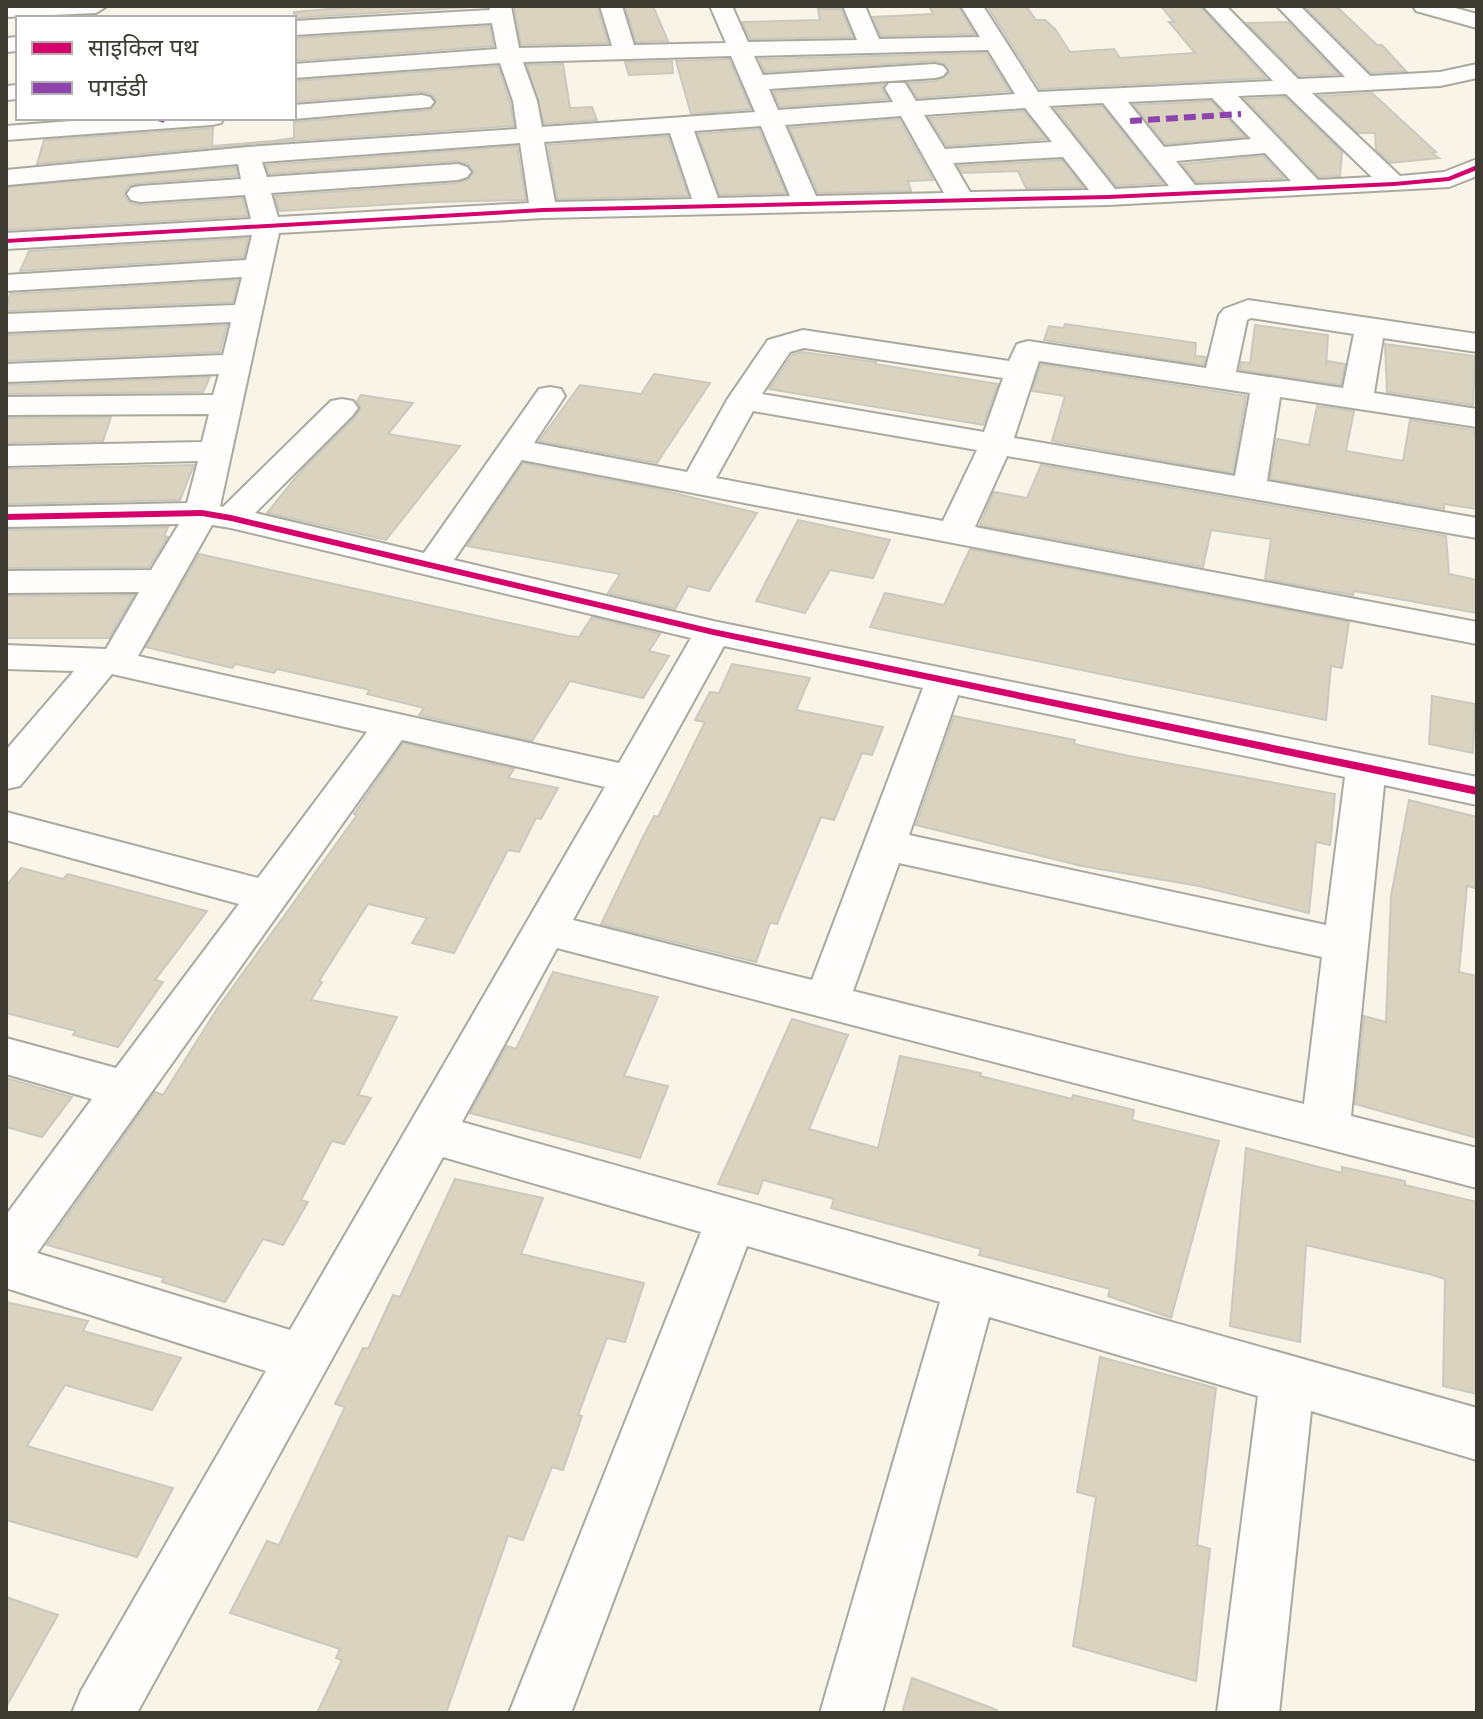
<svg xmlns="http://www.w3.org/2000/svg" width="1483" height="1719" font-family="Mulish,'Noto Sans Devanagari',sans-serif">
  <rect width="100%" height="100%" fill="#f8f4e7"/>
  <g fill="#d9d3c0" stroke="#cbc8be" stroke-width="2">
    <path d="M365,6H486L294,18V12Z"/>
    <path d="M514,6H597L608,43L521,45Z"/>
    <path d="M625,6H653L668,41L636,42Z"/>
    <path d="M929,6H958L975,34L881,36L873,17L933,14Z"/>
    <path d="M987,6H1026L1036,20H1045L1055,29L1070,52L1114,49L1120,58L1195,53L1169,22H1174L1161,6H1200L1266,78L1040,89Z"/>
    <path d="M1304,6H1336L1377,45H1382L1406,71L1371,73Z"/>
    <path d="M818,9H841L853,37L750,39L742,22L820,20Z"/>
    <path d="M1288,22L1338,74L1299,76L1247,23Z"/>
    <path d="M490,26L493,46L294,61V38Z"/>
    <path d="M986,53L1010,91L918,98L908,83L936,81L949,73L945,64L936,61L765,72L759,59Z"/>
    <path d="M729,59L751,109L691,114L676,61Z"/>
    <path d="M672,61L673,73L629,75L625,62Z"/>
    <path d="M563,64L570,108L592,107L597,120L544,124L527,65Z"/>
    <path d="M498,66L510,102L514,126L248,144L37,164L44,140L213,128L212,146L273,141L294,138V122L430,110L436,100L431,94L422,92L294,102V81Z"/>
    <path d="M884,84L882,89L888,99L780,107L773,92Z"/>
    <path d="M1372,93L1436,152L1432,153L1439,158L1390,163L1376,149L1375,133H1358L1319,96Z"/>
    <path d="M1285,97L1342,152L1340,176L1319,177L1245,99Z"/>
    <path d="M1211,101L1245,137L1165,144L1134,105Z"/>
    <path d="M1102,106L1163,183L1116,186L1055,109Z"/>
    <path d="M1024,111L1046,139L947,146L929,118Z"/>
    <path d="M899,119L933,180L908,181L911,191L818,193L789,128Z"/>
    <path d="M759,129L786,193L720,195L698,134Z"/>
    <path d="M668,136L688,196L557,199L548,145Z"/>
    <path d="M517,146L526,200L432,202L279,211L275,196L458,183L469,179L474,172L468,164L458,161L269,174L266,165Z"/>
    <path d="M1264,156L1284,178L1196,182L1182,164Z"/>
    <path d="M1062,160L1083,187L1026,188L1018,171L962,173L958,166Z"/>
    <path d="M236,167L237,176L140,183L128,186L124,196L130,203L140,205L243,198L247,216L6,230V187Z"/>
    <path d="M248,238L244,257L20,271L29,251Z"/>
    <path d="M238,280L233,302L6,311L10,294Z"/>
    <path d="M1065,324L1196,343L1195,356L1206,357L1204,365L1044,340L1049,326L1063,328Z"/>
    <path d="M227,325L220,352L6,361V335Z"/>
    <path d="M1255,325L1328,335L1326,366L1327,361L1345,364L1341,385L1240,370L1241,362L1250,363Z"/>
    <path d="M1385,344L1475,356L1473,405L1387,392Z"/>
    <path d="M802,352L876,362L875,364L998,384L983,425L769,389L792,355Z"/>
    <path d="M1041,364L1246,396L1233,473L1052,441L1065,396L1032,391Z"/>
    <path d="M654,374L710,383L657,463L539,441L580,385L641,394Z"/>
    <path d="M210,377L203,392L6,394V385Z"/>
    <path d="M361,395L413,403L388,434L460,446L386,540L267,513L301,471L355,417L361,408L357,401Z"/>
    <path d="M1317,406L1354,411L1346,451L1403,461L1410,420L1474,430V435L1477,436V509L1444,504V509L1270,479L1277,439L1309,445Z"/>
    <path d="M111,417L103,441L6,443V418Z"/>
    <path d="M523,463L657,489L757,513L709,591L688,586L675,609L608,593L620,574L467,546Z"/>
    <path d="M194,465L180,500L6,504V469Z"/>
    <path d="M1041,465L1446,536L1449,574L1477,580V613L1354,591L1353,595L1265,579L1271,539L1211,530L1203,567L980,525L994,492L1027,498Z"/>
    <path d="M798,520L890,540L873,578L830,570L805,613L756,601Z"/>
    <path d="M168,527L164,536L168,537L149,567L6,568V530Z"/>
    <path d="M970,549L1349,622L1342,668L1331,666L1326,720L870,627L885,593L944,605Z"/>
    <path d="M199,554L569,636L579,637L592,617L660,634L649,651L669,656L643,698L570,681L532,741L419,715L424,708L367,694L370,690L277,669L274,673L236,664L232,668L146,647Z"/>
    <path d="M134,595L109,638H6V596Z"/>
    <path d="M732,664L810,678L796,710L883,727L872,755L862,753L834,820L821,817L777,924L770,923L756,962L601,924L641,841L654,816L658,817L705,722L695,720L710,692L719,693Z"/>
    <path d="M1432,696L1475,704L1473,753L1429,744Z"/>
    <path d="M954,716L1075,740L1074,744L1129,756L1335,794L1330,845L1316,842L1309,913L1199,886L1082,866L916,825Z"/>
    <path d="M403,743L514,769L508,778L558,788L541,819L536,818L519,852L508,850L454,953L412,943L427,918L368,904L319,981L322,982L311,1000L397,1017L358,1095L371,1098L344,1144L332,1141L301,1200L308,1202L283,1245L263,1239L225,1302L162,1282L164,1278L47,1245L155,1092L163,1095L217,1009L357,815L354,814Z"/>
    <path d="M1409,800L1477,817V872L1475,888L1467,886L1459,972L1477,976V1138L1355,1104L1364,1016L1386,1022L1391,896Z"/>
    <path d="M21,868L63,879L68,874L207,911L155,980L163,982L118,1047L73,1035L76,1031L6,1013V886Z"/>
    <path d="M553,972L658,997L624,1076L668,1086L640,1158L470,1113L507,1046L516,1049Z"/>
    <path d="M792,1019L848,1035L809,1129L878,1148L900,1056L981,1073L980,1076L1072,1099L1073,1095L1134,1110L1132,1120L1219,1141L1171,1318L1108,1296L1110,1289L979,1255L981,1249L831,1208L834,1199L763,1180L758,1194L718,1184Z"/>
    <path d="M6,1078L72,1097L42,1137L6,1127Z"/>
    <path d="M1246,1148L1342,1173V1167L1405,1181V1185L1477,1202V1394L1443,1386L1445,1279L1429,1274L1306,1245L1300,1342L1230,1326Z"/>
    <path d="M455,1179L543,1198L521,1254L644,1283L625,1342L607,1338L578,1415L582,1416L563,1470L552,1467L523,1540L508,1536L446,1713H317L342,1660L336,1658L340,1649L230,1613L267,1541L279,1545L345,1407L335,1404L363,1348L368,1349L393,1295L400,1297Z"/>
    <path d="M6,1302L88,1321L83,1331L181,1358L152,1410L65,1385L27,1446L173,1488L137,1557L6,1520Z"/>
    <path d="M1100,1357L1216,1388L1197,1545L1210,1549L1196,1681L1073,1646L1096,1497L1077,1492Z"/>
    <path d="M6,1597L58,1615L6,1707Z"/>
    <path d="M912,1678L997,1710V1713H902Z"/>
  </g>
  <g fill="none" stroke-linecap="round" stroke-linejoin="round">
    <defs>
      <g id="street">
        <path d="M6,6H107L96,13L6,17Z"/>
        <path d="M489,6H511L519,48L612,46L600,6H622L634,45L726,43L710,6H732L748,42L857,40L843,6H865L879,39L980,37L961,6H983L1038,92L1273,81L1203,6H1226L1298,79L1345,77L1277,6H1300L1370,76L1440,72L1477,64V78L1440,86L1312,93L1400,176L1444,172L1477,159V176L1449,187L1108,205L543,218L279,233L220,506L223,507L331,401L342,399L353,401L358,408L353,415L255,513L424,553L539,389L550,387L561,389L565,396L534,443L687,472L727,400L768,340L803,330L1009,361L1017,344L1028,341L1206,368L1219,315L1224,309L1248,300L1477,334V352L1383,338L1374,393L1477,409V427L1280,397L1267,481L1477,518V538L1007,456L975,527L1477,622V644L522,460L454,560L713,621L1477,777V805L1384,785L1351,1116L1477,1148V1188L557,948L462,1122L1477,1408V1460L1311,1411L1279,1713H1217L1258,1396L989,1317L882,1713H820L940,1302L747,1246L571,1713H509L701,1232L443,1157L137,1713H72L81,1691L266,1371L6,1288V1215L92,1099L6,1074V1038L116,1068L239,904L6,840V812L258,878L367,732L112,674L20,786L6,789V750L74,671L6,669V645L106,649L139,592L6,593V571L151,570L179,524L6,527V507L187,503L198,461L6,466V446L202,442L209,414L6,415V397L213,395L219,374L6,382V364L223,355L231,322L6,332V314L235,305L242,277L6,291V275L246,260L252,235L6,249V233L251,219L245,195L140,202L131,200L127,194L131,188L140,186L241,179L238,164L8,185L6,170L248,147L517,129L513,101L500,63L294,78V64L497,49L492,23L294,35V21L490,10ZM988,50L1015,94L916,101L905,83H889L885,88L893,102L778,110L769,89L935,78L943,76L947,71L943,66L935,64L763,75L754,56ZM731,56L755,112L542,127L537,101L523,62ZM1286,94L1372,177L1318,180L1238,96ZM1212,98L1251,139L1164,147L1128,102ZM1103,103L1169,186L1115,189L1049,106ZM1025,108L1052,142L945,149L924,115ZM901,116L944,193L816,196L785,125ZM761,126L790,196L718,198L694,131ZM670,133L692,199L555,202L544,142ZM520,143L529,203L278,217L271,193L458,180L467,177L471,172L467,167L458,164L267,177L262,162ZM1265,153L1291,181L1195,185L1176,161ZM1063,157L1089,190L970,192L953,163ZM1251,318L1354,334L1343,388L1236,372L1247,320ZM804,348L1003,378L984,432L762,394L790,352ZM1039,361L1250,393L1235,476L1014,438ZM753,411L977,450L943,521L716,478ZM212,525L231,528L691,638L619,763L138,656ZM724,646L923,688L812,980L573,920ZM958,695L1345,777L1326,925L909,835ZM402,740L605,787L290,1330L37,1253ZM899,863L1322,957L1304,1104L853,991Z"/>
        <path d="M1413,6H1448L1477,14V28L1416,11Z"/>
        <path d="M18,37V51L6,52V38Z"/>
        <path d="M18,85V99L6,100V86Z"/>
        <path d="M422,95L430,97L434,102L430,107L294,119L289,118H294V105Z"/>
        <path d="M111,118H224L221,123L212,125L6,140V126Z"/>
      </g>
    </defs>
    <use href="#street" stroke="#aba89e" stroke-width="4"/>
    <use href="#street" fill="#fefdfb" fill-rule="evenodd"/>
    <g stroke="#8e44ad" stroke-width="6" stroke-dasharray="12 6" stroke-linecap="butt">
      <path d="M1130,121L1241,114"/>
      <path d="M161,122L162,118"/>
    </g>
    <defs>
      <g id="cycleway">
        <path d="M1477,165V170L1449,181L1394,186L1108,199L543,212L6,243V239L543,208L1108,195L1394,182L1448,177Z"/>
        <path d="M202,510L231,515L713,629L1477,787V795L713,635L231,521L202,516L6,520V514Z"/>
      </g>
    </defs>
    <use href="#cycleway" stroke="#fff" stroke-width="5"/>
    <use href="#cycleway" fill="#d6006c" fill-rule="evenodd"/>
  </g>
  <rect width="1483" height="1719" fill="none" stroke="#3c3a31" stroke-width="16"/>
  <rect x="16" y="16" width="280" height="104" fill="#ffffff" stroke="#b1b0ad" stroke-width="2"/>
  <rect x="32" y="42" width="40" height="12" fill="#d6006c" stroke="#b1b0ad" stroke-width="2"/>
  <text x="88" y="56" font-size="24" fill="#3c3a31">साइकिल पथ</text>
  <rect x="32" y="82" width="40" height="12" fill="#8e44ad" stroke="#b1b0ad" stroke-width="2"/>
  <text x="88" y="96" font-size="24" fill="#3c3a31">पगडंडी</text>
</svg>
